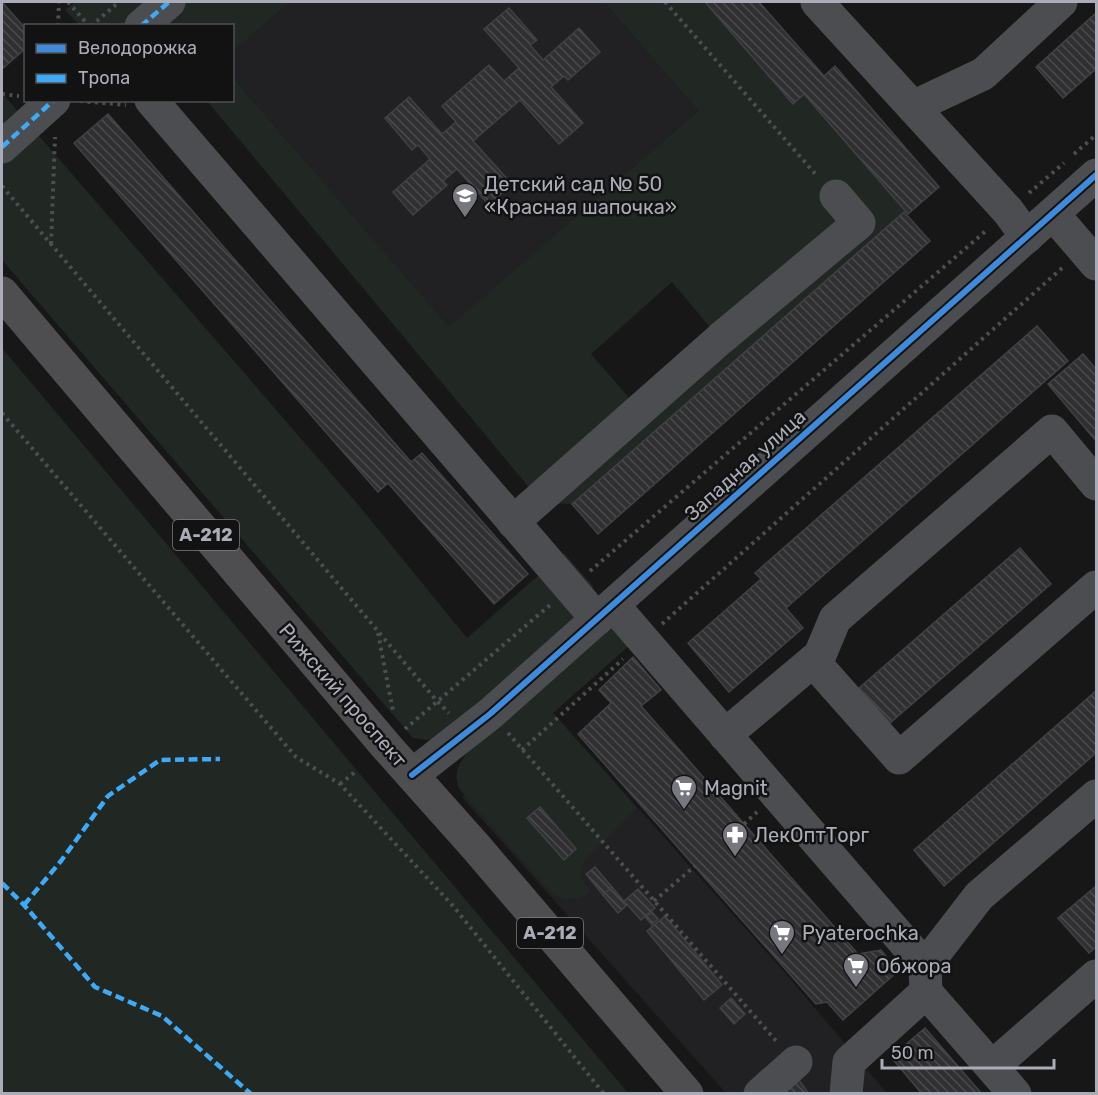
<svg xmlns="http://www.w3.org/2000/svg" width="1098" height="1095" font-family="Rubik,sans-serif">
  <defs>
    <pattern id="building-back-hatch" width="6" height="6" patternUnits="userSpaceOnUse" patternTransform="scale(1.5)"><rect width="6" height="6" fill="#303032"/><path d="M-1 5l2 2M0 0l6 6M5-1l2 2" fill="none" stroke="#4b4b4d"/></pattern>
  </defs>
  <rect width="100%" height="100%" fill="#171718"/>
  <g fill="#212123">
    <path d="M290,2H604L698,111L449,328L233,78L232,51Z"/>
    <path d="M553,713L779,966L887,1093H726L462,797Z"/>
  </g>
  <g fill="#212723" fill-rule="evenodd">
    <path d="M75,2H290L233,51L232,26L79,25L65,10Z"/>
    <path d="M604,2H705L793,104L804,94L905,211L572,504L542,503L207,101L232,100L233,78L449,327L698,111ZM672,282L720,339L640,410L591,354Z"/>
    <path d="M2,93L361,508L467,638L564,553L593,586L590,605L438,739L427,740L413,738L2,260Z"/>
    <path d="M2,348L628,1093H2Z"/>
    <path d="M604,611L631,644L553,713L637,808L584,861L580,877L591,891C576,902 568,901 552,894L460,790C451,772 461,762 471,747Z"/>
  </g>
  <g fill="url(#building-back-hatch)" stroke="#404144" stroke-width="1.5">
    <path d="M2,2L26,29V48L2,69Z"/>
    <path d="M705,2H759L824,76L835,66L939,187L908,214L804,94L793,104Z"/>
    <path d="M509,8L537,40L530,45L543,60L579,28L600,52L568,80L564,76L551,87L583,123L559,144L520,100L473,141L512,184L489,205L457,169L443,181L447,185L413,215L393,192L430,159L418,145L412,150L385,118L409,97L442,134L456,122L442,106L489,65L504,81L519,68L484,29Z"/>
    <path d="M1096,13V69L1063,98L1036,67Z"/>
    <path d="M108,114L411,462L422,453L528,574L494,604L388,483L378,492L74,143Z"/>
    <path d="M904,212L930,241L598,534L572,504Z"/>
    <path d="M1037,326L1068,361L786,608L803,628L729,692L688,643L761,579L755,573Z"/>
    <path d="M1083,354L1096,369V441L1048,384Z"/>
    <path d="M1020,548L1051,584L890,723L859,688Z"/>
    <path d="M633,657L661,690L641,706L858,954L881,950L898,971L843,1020L827,1002L816,1004L578,734L611,703L599,690Z"/>
    <path d="M1096,691V753L944,886L914,850Z"/>
    <path d="M540,807L576,849L564,860L527,818Z"/>
    <path d="M595,867L612,887L603,895L586,874Z"/>
    <path d="M1096,886V947L1089,953L1058,918Z"/>
    <path d="M612,887L627,905L618,913L603,895Z"/>
    <path d="M638,889L655,908L641,920L624,901Z"/>
    <path d="M652,912L658,919L652,925L645,917Z"/>
    <path d="M665,916L722,985L704,1000L647,931Z"/>
    <path d="M731,998L745,1014L734,1024L720,1008Z"/>
    <path d="M925,1028L982,1094H922L891,1057Z"/>
    <path d="M799,1080L809,1094H788L786,1090Z"/>
  </g>
  <g fill="none" stroke-linecap="round" stroke-linejoin="round">
    <g stroke="#4d4e51" stroke-width="4" stroke-dasharray="3 4.5" stroke-linecap="butt">
      <path d="M68,2L89,26"/>
      <path d="M665,2L818,177"/>
      <path d="M58,26L59,2"/>
      <path d="M91,26L119,2"/>
      <path d="M2,94L19,96"/>
      <path d="M80,101L126,105"/>
      <path d="M1074,154L1096,135"/>
      <path d="M2,186L436,700L449,713"/>
      <path d="M1029,193L1064,163"/>
      <path d="M51,244L55,137"/>
      <path d="M2,413L296,757L340,784L454,907L604,1094"/>
      <path d="M590,571L987,230"/>
      <path d="M662,624L1062,268"/>
      <path d="M378,633L393,711"/>
      <path d="M405,729L550,605"/>
      <path d="M508,733L777,1042"/>
      <path d="M522,750L623,659"/>
      <path d="M340,784L355,772"/>
      <path d="M744,824L757,812"/>
      <path d="M654,901L695,866"/>
    </g>
    <g stroke="#4c4d50" stroke-width="33">
      <path d="M817,2L1008,211L1027,237"/>
      <path d="M141,26L169,2"/>
      <path d="M151,100L597,619"/>
      <path d="M913,107L983,74L1061,2"/>
      <path d="M2,147L54,100"/>
      <path d="M1053,214L1096,264"/>
      <path d="M513,522L720,339L859,223L836,196"/>
      <path d="M613,605L925,966L926,992L849,1062L846,1094"/>
      <path d="M813,661L899,758L1096,587"/>
      <path d="M725,735L820,655L835,619L1052,431L1096,484"/>
      <path d="M412,775L490,714L1096,175"/>
      <path d="M925,966L979,896L1096,796"/>
      <path d="M926,992L1015,1094"/>
      <path d="M992,1067L1096,976"/>
      <path d="M760,1094L796,1062"/>
    </g>
    <path stroke="#4e4e51" stroke-width="33" d="M2,293L386,746L476,847L687,1094"/>
    <g stroke="#3fa9f5" stroke-width="4.5" stroke-dasharray="9 4.5" stroke-linecap="butt">
      <path d="M141,26L169,2"/>
      <path d="M2,147L54,100"/>
      <path d="M2,883L24,905L95,987L162,1016L251,1094"/>
      <path d="M24,905L61,861L108,796L160,760L220,759"/>
    </g>
    <defs>
      <path id="cycleway" d="M412,775L490,714L1096,175"/>
    </defs>
    <use href="#cycleway" stroke="#121213" stroke-width="10"/>
    <use href="#cycleway" stroke="#408adc" stroke-width="6"/>
  </g>
  <defs>
    <symbol id="school-pin" viewBox="-11 -11 22 30"><path d="M0 17L-7.5 6A9.5 9.5 0 1 1 7.5 6Z" fill="#77787f" stroke="#121213"/><path d="M0-5L7-2L0 1L-7-2ZM-4 1L0 2.5L4 1V4Q0 6-4 4Z" fill="#fff"/></symbol>
    <symbol id="supermarket-pin" viewBox="-11 -11 22 30"><path d="M0 17L-7.5 6A9.5 9.5 0 1 1 7.5 6Z" fill="#77787f" stroke="#121213"/><path d="M-6-5.5h2.5l.6 2H6L4.5 2H-2.5L-4.4-4H-6ZM-1.5 3.2a1.3 1.3 0 1 0 .1 0ZM3 3.2a1.3 1.3 0 1 0 .1 0Z" fill="#fff"/></symbol>
    <symbol id="pharmacy-pin" viewBox="-11 -11 22 30"><path d="M0 17L-7.5 6A9.5 9.5 0 1 1 7.5 6Z" fill="#77787f" stroke="#121213"/><path d="M-2-6h4v4h4v4h-4v4h-4v-4h-4v-4h4Z" fill="#fff"/></symbol>
  </defs>
  <g fill-rule="evenodd">
    <use href="#school-pin" x="450" y="181" width="30" height="40"/>
    <use href="#supermarket-pin" x="669" y="773" width="30" height="40"/>
    <use href="#pharmacy-pin" x="720" y="820" width="30" height="40"/>
    <use href="#supermarket-pin" x="767" y="918" width="30" height="40"/>
    <use href="#supermarket-pin" x="841" y="951" width="30" height="40"/>
  </g>
  <g text-anchor="middle" stroke-width="5" stroke-linejoin="round" paint-order="stroke">
    <g fill="#121213" stroke="#7c7e86" stroke-width="1.5">
      <rect x="173" y="520" width="66" height="30" rx="4.5"/>
      <rect x="517" y="918" width="66" height="30" rx="4.5"/>
    </g>
    <g font-size="18" font-weight="bold" fill="#aaacb7">
      <text x="206" y="541">А-212</text>
      <text x="550" y="939">А-212</text>
    </g>
    <g font-size="20" fill="#aaacb7" stroke="#121213" text-anchor="start">
      <text x="484" y="191">Детский сад № 50<tspan x="484" dy="23">«Красная шапочка»</tspan></text>
      <text x="704" y="795">Magnit</text>
      <text x="754" y="842">ЛекОптТорг</text>
      <text x="802" y="940">Pyaterochka</text>
      <text x="876" y="973">Обжора</text>
    </g>
    <g font-size="20" fill="#aaacb7" stroke="#121213">
      <text transform="translate(745 465) rotate(-42)" y="7">Западная улица</text>
      <text transform="translate(343 695) rotate(49)" y="7">Рижский проспект</text>
    </g>
  </g>
  <rect width="1098" height="1095" fill="none" stroke="#aaacb7" stroke-width="6"/>
  <rect x="24" y="24" width="210" height="78" fill="#121213" stroke="#4f5055" stroke-width="1.5"/>
  <rect x="36" y="44" width="30" height="9" fill="#408adc" stroke="#4f5055" stroke-width="1.5"/>
  <text x="78" y="54" font-size="18" fill="#aaacb7">Велодорожка</text>
  <rect x="36" y="74" width="30" height="9" fill="#3fa9f5" stroke="#4f5055" stroke-width="1.5"/>
  <text x="78" y="84" font-size="18" fill="#aaacb7">Тропа</text>
  <path d="M882 1059v9h172v-9" fill="none" stroke="#aaacb7" stroke-width="3"/>
  <text x="891" y="1059" font-size="18" fill="#aaacb7" stroke="#121213" stroke-width="4.5" paint-order="stroke">50 m</text>
</svg>
